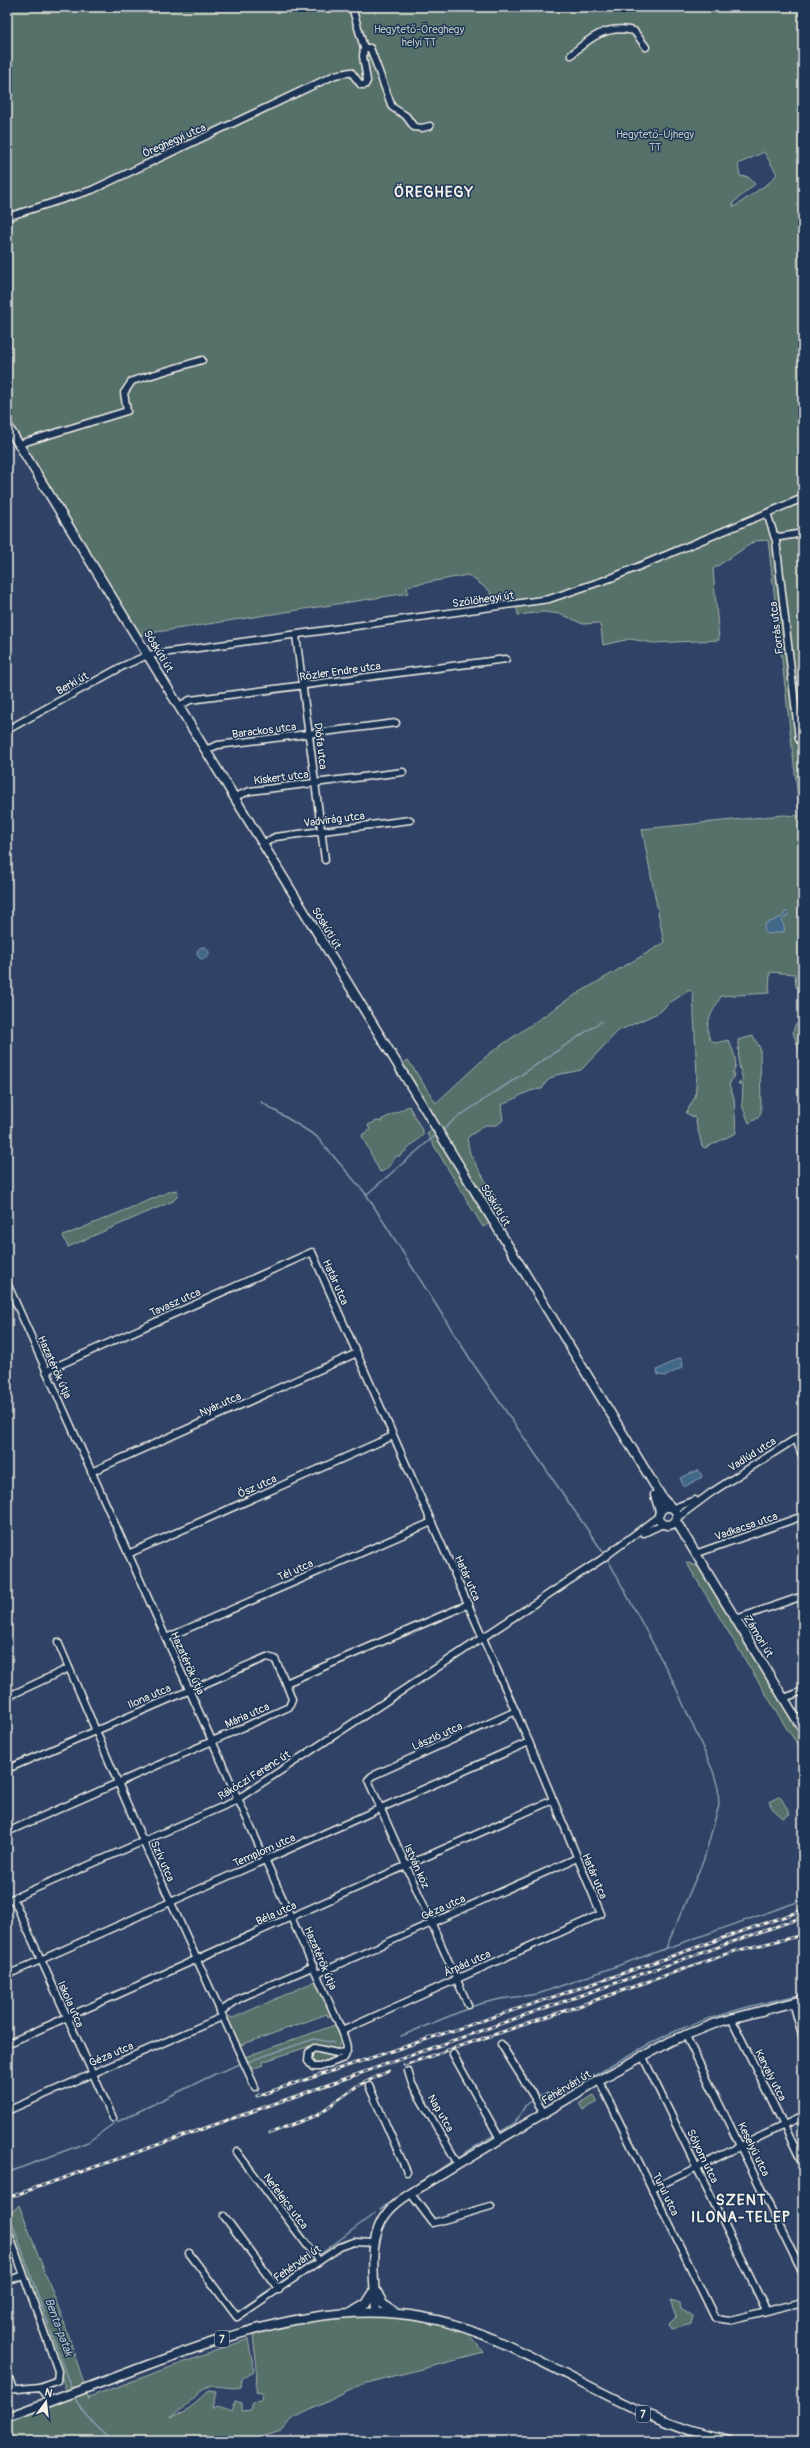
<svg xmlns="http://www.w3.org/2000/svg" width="810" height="2448" font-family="Pangolin,sans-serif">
  <rect width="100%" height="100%" fill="#304366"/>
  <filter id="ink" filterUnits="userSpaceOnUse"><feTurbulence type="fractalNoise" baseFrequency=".025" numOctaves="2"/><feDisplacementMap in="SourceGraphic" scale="8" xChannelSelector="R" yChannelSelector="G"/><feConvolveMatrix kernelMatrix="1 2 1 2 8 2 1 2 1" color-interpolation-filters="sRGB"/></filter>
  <g filter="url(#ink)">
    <g fill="#576f6b" stroke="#a6b0aa" fill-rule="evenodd">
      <path d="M7,7H803V747L798,748L803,764V989L796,987L795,974L770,972L769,993L721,996C714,1010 703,1022 710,1040L716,1043L728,1040C733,1050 740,1064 732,1073H735L729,1085L734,1098L736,1133L705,1148L702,1146L695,1118L686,1113L695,1097L697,1075L693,993L690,990L669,1003L660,1012L618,1031L581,1070L556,1075L546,1082L542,1089C526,1089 516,1100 501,1105L503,1120L497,1125H485L467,1138L470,1154L500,1206L485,1215L490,1223L483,1227L427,1134L439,1125L402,1064L408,1060L436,1103L490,1053L570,998L664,943L642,829L783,815L800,816L768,540L755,541L713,569L719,640L653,643L630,639L603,645L601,628L598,623L583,624L561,614L543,612L518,615L516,603L492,606L490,591L468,575L407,586L408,593L144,634L135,639L7,430ZM764,152L777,174L770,182L734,207L733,203L755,184L748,177L740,176L738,164Z"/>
      <path d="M803,1024V1074L799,1059L800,1053L793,1032L795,1025Z"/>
      <path d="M753,1036L760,1048L761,1112L758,1118L749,1123L742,1105L743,1085L738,1084L743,1080L739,1066L738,1040Z"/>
      <path d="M409,1106L424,1134L400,1156H397C391,1161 389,1170 380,1172L362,1136L363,1134L370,1130L368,1125L377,1121L382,1122L381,1120Z"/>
      <path d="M177,1190L178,1196L173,1201L68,1247L63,1236L171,1191Z"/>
      <path d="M686,1562L699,1567L803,1737V1752L787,1729Z"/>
      <path d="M780,1796L790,1814L783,1818L772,1808L769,1802Z"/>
      <path d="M316,1981L331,2012L330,2016L328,2017L327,2014L241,2045L240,2049L225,2015L233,2018Z"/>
      <path d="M335,2025L342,2040L337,2049L313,2045L262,2062L263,2065L249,2070L245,2057Z"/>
      <path d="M316,2051H319L339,2058L319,2065L313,2064L311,2056Z"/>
      <path d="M594,2095L598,2102L583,2110L579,2104Z"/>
      <path d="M19,2205L64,2322L89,2399V2397L248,2339L254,2372L242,2379L241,2387C231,2390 218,2384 209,2387C194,2392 188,2410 169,2417L183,2414L208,2391L216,2392L212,2409L218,2407L232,2412L236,2401L241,2403V2411L251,2410L253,2402L261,2401L262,2393L256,2392L257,2368L253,2336C299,2311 389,2313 439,2325C447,2326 459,2328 465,2332C472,2337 478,2346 484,2353L363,2384L294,2418L281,2430L246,2441H7V2423L69,2399L7,2217Z"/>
      <path d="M671,2300L680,2303L681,2308L693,2316L691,2324L671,2329L669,2324L677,2316Z"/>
    </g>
    <g fill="#416788" stroke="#899eae">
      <path d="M786,911L789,914L782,920L785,931L770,934L764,932L765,924L782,917Z"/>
      <circle cx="203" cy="953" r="6"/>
      <path d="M679,1358L682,1359L683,1367L666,1376L658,1375L657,1370Z"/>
      <path d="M699,1470L702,1477L684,1487L680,1478Z"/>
    </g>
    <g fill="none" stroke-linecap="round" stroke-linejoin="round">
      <g stroke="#899eae" stroke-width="1.5">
        <path d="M261,1102L316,1136L366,1194L474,1365L605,1555"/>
        <path d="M442,1131L455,1119L602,1021"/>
        <path d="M367,1194L437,1134"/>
        <path d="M607,1558L673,1681L713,1771L718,1788L719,1805L704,1859L666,1948"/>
        <path d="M401,2036L479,2004L501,1999L538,1994L803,1900"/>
        <path d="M247,2062L314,2039L334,2043"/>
        <path d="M538,2097C552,2090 567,2090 581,2083C610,2067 638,2049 669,2034C711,2015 758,2004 803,1994"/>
        <path d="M117,2122L215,2074L240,2064"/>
        <path d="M500,2132L515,2123L525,2106L533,2100"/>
        <path d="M457,2158L496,2134"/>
        <path d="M7,2173L88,2142L113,2124"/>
        <path d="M7,2208L72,2391"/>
        <path d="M380,2209L454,2160"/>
        <path d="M318,2256L375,2213"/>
        <path d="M278,2284L313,2259"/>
        <path d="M237,2312L273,2287"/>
        <path d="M74,2396C82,2415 98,2427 112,2441"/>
      </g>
      <defs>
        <g id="minor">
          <path d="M352,7L364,48"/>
          <path d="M364,48H370L372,53L392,107L406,116L414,127L422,128L430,126"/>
          <path d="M571,55C589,38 607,24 634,31L646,47"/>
          <path d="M7,217L92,190L335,75L351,72L361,85H365L367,81L363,56L364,48"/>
          <path d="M19,444L127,411L124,393L132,381L202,360"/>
          <path d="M767,513L776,541L799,739L803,745"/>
          <path d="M774,535L780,537L803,533"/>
          <path d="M296,635L325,860"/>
          <path d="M179,706L190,700L506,659"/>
          <path d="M7,730L123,666L148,655L549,599L611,578L803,498"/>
          <path d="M205,750L218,745L396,723"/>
          <path d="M234,797L250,791L403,772"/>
          <path d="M263,844L275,837L410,820"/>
          <path d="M7,1283L342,2031C345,2040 350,2049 344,2058L320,2067H313L308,2061L309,2052L314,2048L337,2053L347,2052"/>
          <path d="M46,1371L312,1252L529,1742L601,1914L342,2031"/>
          <path d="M796,1439L803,1458"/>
          <path d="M91,1472L357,1353"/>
          <path d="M674,1508L695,1500"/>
          <path d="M677,1518L712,1492L803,1434"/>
          <path d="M644,1533L663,1524"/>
          <path d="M128,1554L393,1436"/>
          <path d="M695,1554L803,1516"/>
          <path d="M736,1619L803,1596"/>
          <path d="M166,1638L432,1522"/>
          <path d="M58,1642L143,1841L255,2087"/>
          <path d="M7,1697L69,1668"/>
          <path d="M784,1698L803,1691"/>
          <path d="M7,1769L267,1657L275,1659L286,1683"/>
          <path d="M7,1832L289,1707L292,1699L286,1683L469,1604"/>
          <path d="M13,1898L113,2118"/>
          <path d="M7,1901L233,1802L602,1559L659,1516"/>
          <path d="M317,1974L577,1858"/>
          <path d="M7,1975L529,1742"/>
          <path d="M793,2002L803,2039"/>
          <path d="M468,2005L368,1780L372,1776L516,1711"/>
          <path d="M220,2012L240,1998L314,1966"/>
          <path d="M731,2018L803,2164"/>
          <path d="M685,2034L803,2274"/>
          <path d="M7,2044L553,1800"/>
          <path d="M501,2044L544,2113"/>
          <path d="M453,2054L500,2139"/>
          <path d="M642,2055L766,2310"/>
          <path d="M408,2071L412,2084L458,2164"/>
          <path d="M599,2080L715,2318L730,2320L803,2302"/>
          <path d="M369,2086L407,2172"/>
          <path d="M7,2111L222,2017"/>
          <path d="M237,2152L319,2261"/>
          <path d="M652,2189L803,2116"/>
          <path d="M411,2194L433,2223L491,2206"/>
          <path d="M224,2216L279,2290"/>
          <path d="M7,2228L58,2371L57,2381L39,2387"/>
          <path d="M189,2253L237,2317L340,2247L354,2242L375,2243"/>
          <path d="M7,2281L23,2275"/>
          <path d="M7,2373L13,2389"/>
          <path d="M7,2390L39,2387L51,2401"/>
        </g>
        <g id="major">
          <path d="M7,425L663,1499L671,1507"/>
          <path d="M655,1495L660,1511"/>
          <circle cx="668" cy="1516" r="9"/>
          <path d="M676,1521L803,1730"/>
          <path d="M377,2292L383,2304L395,2312"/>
          <path d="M354,2311L366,2304L375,2290"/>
          <path d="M376,2312C375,2282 366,2238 387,2213C397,2200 415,2191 429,2182L599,2080L671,2041L719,2022L803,2000"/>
          <path d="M7,2417C54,2400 101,2383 148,2365C253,2326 365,2288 476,2332C564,2366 635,2421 729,2441"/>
        </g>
      </defs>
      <use href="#minor" stroke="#f4f1e8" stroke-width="9"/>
      <use href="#major" stroke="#f4f1e8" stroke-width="11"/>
      <use href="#minor" stroke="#1d3557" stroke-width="6"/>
      <use href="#major" stroke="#1d3557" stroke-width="8"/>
      <defs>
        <g id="rail">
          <path d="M404,2065L570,2009L735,1951L803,1935"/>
          <path d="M257,2096L598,1982L803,1910"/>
          <path d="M270,2133L317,2115L357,2086L389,2071"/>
          <path d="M7,2198L803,1917"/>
        </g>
      </defs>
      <use href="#rail" stroke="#f4f1e8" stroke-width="3"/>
      <use href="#rail" stroke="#1d3557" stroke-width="1.5" stroke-dasharray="4.5" stroke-linecap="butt"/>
    </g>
  </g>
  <g text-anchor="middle" stroke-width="3" stroke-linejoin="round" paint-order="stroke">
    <g fill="#1d3557" stroke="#b4b9bc" stroke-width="1">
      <rect x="215" y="2331" width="14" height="16" rx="3"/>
      <rect x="636" y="2406" width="14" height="16" rx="3"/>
    </g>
    <g font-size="10" font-weight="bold" fill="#f4f1e8">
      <text x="222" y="2343">7</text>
      <text x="643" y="2418">7</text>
    </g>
    <g font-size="11" fill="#bdc4bc" stroke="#1d3557">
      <text x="419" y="33">Hegytető-Öreghegy<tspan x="419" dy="13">helyi TT</tspan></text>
      <text x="655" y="138">Hegytető-Újhegy<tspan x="655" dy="13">TT</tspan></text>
    </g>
    <g font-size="11" fill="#f4f1e8" stroke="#1d3557">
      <text transform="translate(174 140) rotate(-24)" y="4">Öreghegyi utca</text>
      <text transform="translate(483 599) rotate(-8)" y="4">Szőlőhegyi út</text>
      <text transform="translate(776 628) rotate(-97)" y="4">Forrás utca</text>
      <text transform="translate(159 651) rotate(59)" y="4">Sóskúti út</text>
      <text transform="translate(340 671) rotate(-8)" y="4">Rőzler Endre utca</text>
      <text transform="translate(72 683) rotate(-29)" y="4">Berki út</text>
      <text transform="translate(264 730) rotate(-7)" y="4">Barackos utca</text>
      <text transform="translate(321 746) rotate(83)" y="4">Diófa utca</text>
      <text transform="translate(281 777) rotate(-7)" y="4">Kiskert utca</text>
      <text transform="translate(334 819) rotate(-7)" y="4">Vadvirág utca</text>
      <text transform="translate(327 928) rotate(59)" y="4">Sóskúti út</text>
      <text transform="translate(496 1205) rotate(59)" y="4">Sóskúti út</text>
      <text transform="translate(336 1282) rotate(66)" y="4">Határ utca</text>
      <text transform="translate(175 1302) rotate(-24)" y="4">Tavasz utca</text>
      <text transform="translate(55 1367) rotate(66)" y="4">Hazatérők útja</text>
      <text transform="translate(220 1404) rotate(-24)" y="4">Nyár utca</text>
      <text transform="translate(752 1454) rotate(-32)" y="4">Vadlúd utca</text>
      <text transform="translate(257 1486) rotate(-24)" y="4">Ősz utca</text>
      <text transform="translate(746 1526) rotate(-19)" y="4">Vadkacsa utca</text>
      <text transform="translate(295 1570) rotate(-24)" y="4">Tél utca</text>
      <text transform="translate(468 1578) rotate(66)" y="4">Határ utca</text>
      <text transform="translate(759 1636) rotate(59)" y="4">Zámori út</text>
      <text transform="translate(188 1663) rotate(66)" y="4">Hazatérők útja</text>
      <text transform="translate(149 1696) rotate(-23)" y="4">Ilona utca</text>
      <text transform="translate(247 1715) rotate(-24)" y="4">Mária utca</text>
      <text transform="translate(437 1736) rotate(-24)" y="4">László utca</text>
      <text transform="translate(254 1775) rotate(-32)" y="4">Rákóczi Ferenc út</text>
      <text transform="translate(264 1850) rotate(-24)" y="4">Templom utca</text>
      <text transform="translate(163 1861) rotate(66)" y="4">Szív utca</text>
      <text transform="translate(417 1866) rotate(66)" y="4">István köz</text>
      <text transform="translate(595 1876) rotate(67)" y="4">Határ utca</text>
      <text transform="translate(443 1907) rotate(-24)" y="4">Géza utca</text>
      <text transform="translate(276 1913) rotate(-24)" y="4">Béla utca</text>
      <text transform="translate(321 1958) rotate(67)" y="4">Hazatérők útja</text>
      <text transform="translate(467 1963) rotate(-24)" y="4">Árpád utca</text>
      <text transform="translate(71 2004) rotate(66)" y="4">Iskola utca</text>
      <text transform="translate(111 2054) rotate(-23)" y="4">Géza utca</text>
      <text transform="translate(771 2075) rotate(63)" y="4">Karvaly utca</text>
      <text transform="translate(566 2087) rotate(-31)" y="4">Fehérvári út</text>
      <text transform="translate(441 2113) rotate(60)" y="4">Nap utca</text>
      <text transform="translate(754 2149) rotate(64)" y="4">Keselyű utca</text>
      <text transform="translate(703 2156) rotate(64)" y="4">Sólyom utca</text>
      <text transform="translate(666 2194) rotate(64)" y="4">Turul utca</text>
      <text transform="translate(286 2201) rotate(53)" y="4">Nefelejcs utca</text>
      <text transform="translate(297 2263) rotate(-35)" y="4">Fehérvári út</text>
    </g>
    <g font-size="12" font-style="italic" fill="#b5c1c6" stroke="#1d3557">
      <text transform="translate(59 2327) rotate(70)" y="4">Benta-patak</text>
    </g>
    <g font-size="15" font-weight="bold" letter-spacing="1" fill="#f4f1e8" stroke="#1d3557">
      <text x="434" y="197">ÖREGHEGY</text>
      <text x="741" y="2205">SZENT<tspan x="741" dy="17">ILONA-TELEP</tspan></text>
    </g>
  </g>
  <rect width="810" height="2448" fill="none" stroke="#1d3557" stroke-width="24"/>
  <rect x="12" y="12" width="786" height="2424" fill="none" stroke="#f4f1e8" stroke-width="1.5" filter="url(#ink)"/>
  <g transform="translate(46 2402) rotate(15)" stroke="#1d3557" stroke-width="3" paint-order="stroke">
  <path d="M0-3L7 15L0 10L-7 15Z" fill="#f4f1e8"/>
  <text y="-6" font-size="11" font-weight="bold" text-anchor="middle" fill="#f4f1e8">N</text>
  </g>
</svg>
